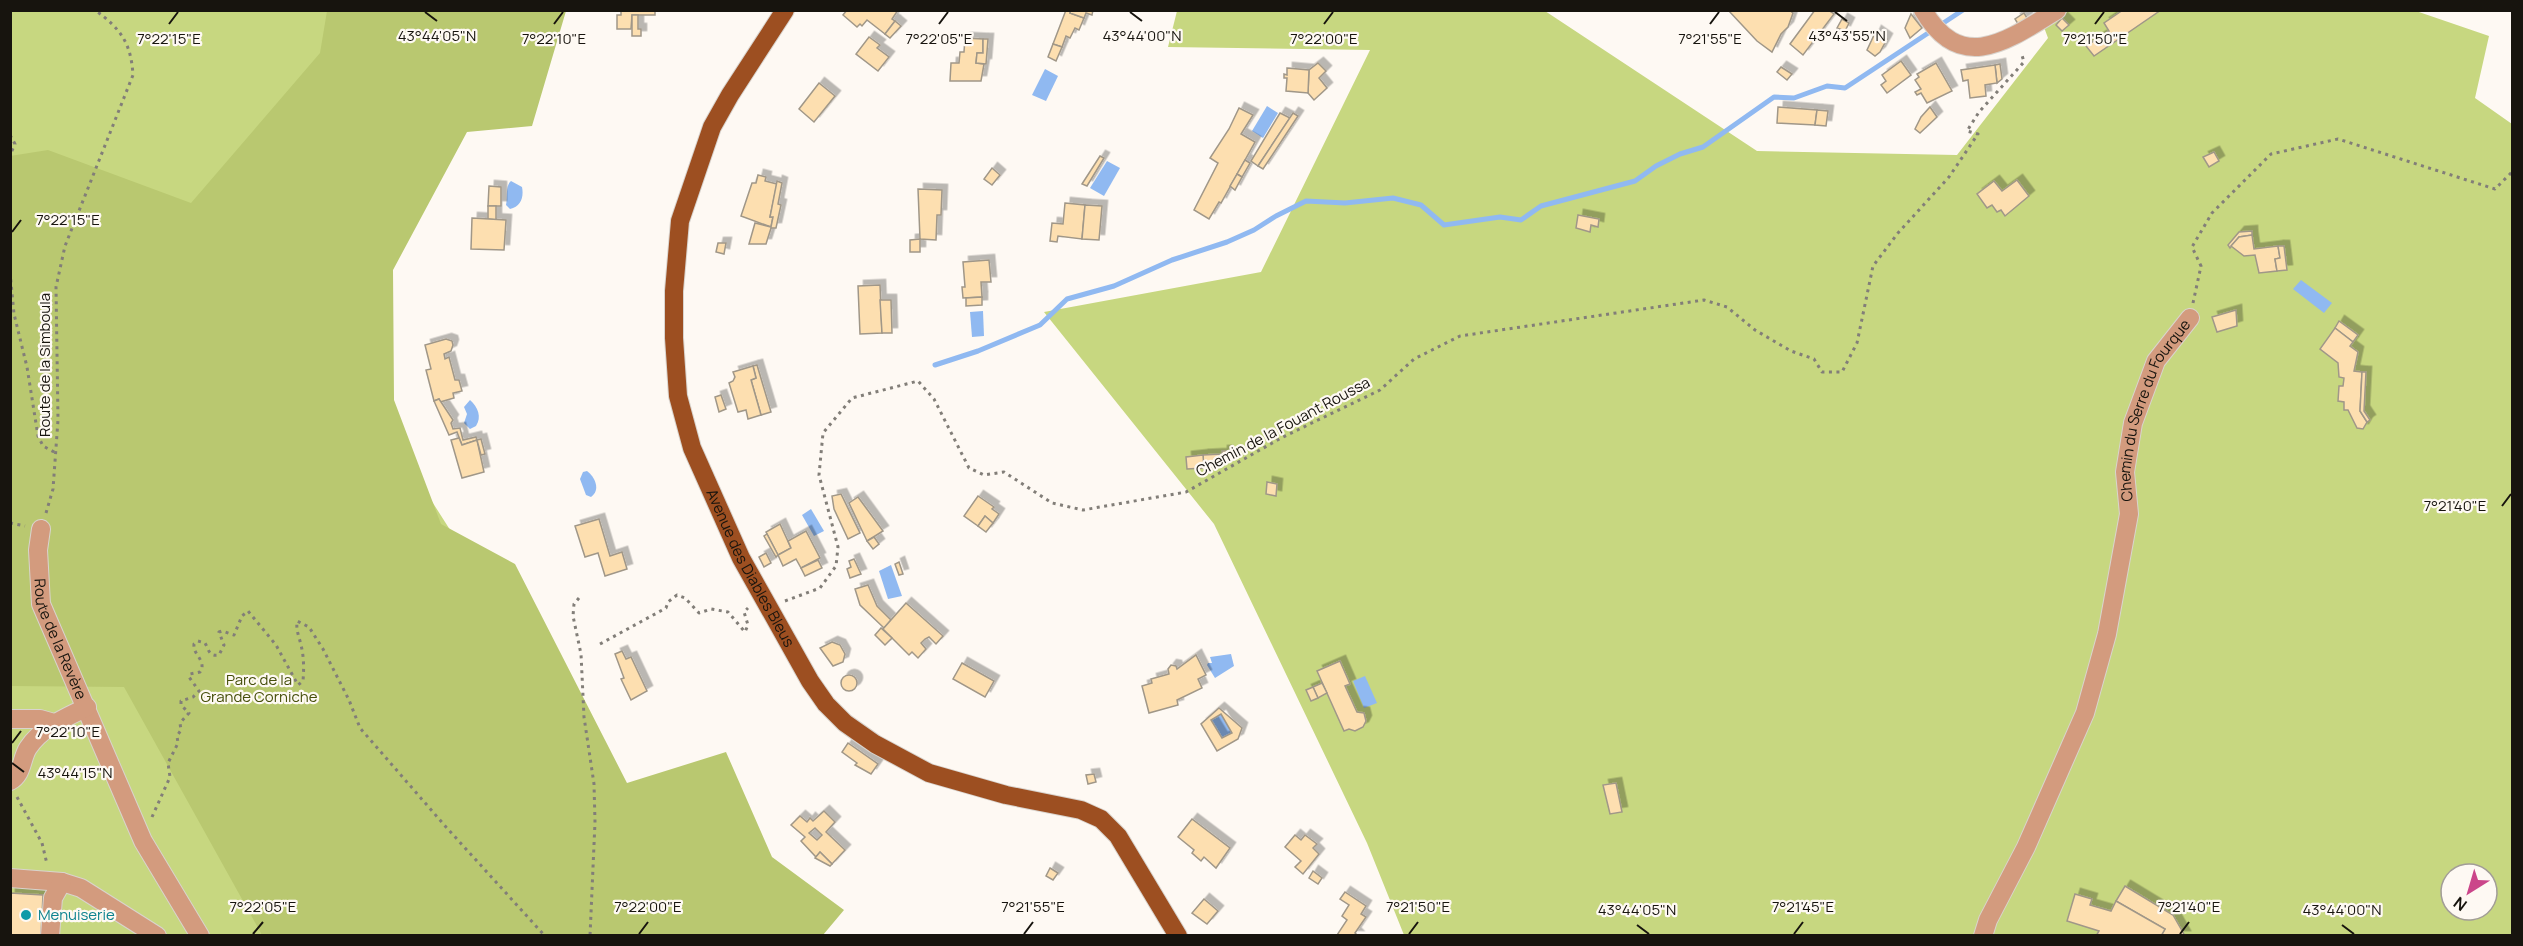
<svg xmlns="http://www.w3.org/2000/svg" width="2523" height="946" font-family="Manrope,sans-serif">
  <defs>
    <filter id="shadow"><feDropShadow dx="5.5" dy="-5.5" stdDeviation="0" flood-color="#0004"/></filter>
  </defs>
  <rect width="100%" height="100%" fill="#fef9f3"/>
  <g fill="#c7d780" fill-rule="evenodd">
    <path d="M11,11H504L413,116L368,401L708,935H11Z"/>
    <path d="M1177,11H1545L1757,151L1957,155L2048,38L2038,11H2416L2489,36L2475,98L2512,124V935H1404L1367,843L1214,524L1044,312L1261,272L1370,50L1168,47ZM2451,874H2487V910H2451Z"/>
  </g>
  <path fill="#b9c870" d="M327,11H566L532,126L467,132L393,270L394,400L441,524L515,564L627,783L726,752L772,857L844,910L823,935H262L124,687L11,686L10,156L48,150L191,203L320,53Z"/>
  <g fill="#90b9f1">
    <path d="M1045,69L1058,76L1046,101L1032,95Z"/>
    <path d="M1267,106L1278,113L1263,138L1252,131Z"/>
    <path d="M1107,161L1120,168L1104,196L1090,188Z"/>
    <path d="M511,181L522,187C524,197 521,207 510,209L506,205C508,197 505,186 511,181Z"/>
    <path d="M2301,280L2332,303L2324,313L2293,289Z"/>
    <path d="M983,311L984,336L972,337L970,312Z"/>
    <path d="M470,400C478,407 482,417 476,426L470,429L464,423L467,414L464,407Z"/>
    <path d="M587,471C595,477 601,490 591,497L586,495L580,479L583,472Z"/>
    <path d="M811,509L824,531L814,536L802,515Z"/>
    <path d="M891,565L902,596L888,599L879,571Z"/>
    <path d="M1231,654L1234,666L1215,678L1207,665L1208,663H1212L1210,657Z"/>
    <path d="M1365,676L1377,703L1364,708L1353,681Z"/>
    <path d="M1221,714L1232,733L1222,738L1211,720Z"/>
  </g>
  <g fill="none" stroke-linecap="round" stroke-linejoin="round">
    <path stroke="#90b9f1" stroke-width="5" d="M935,365L978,351L1040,325L1067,299L1114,286L1172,260L1227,242L1254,230L1276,216L1306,201L1345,203L1393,198L1421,205L1444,225L1500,217L1521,220L1541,206L1635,181L1656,166L1680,154L1703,147L1774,97L1794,98L1827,86L1845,88L1963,10"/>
  </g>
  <g fill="#fddfb0" stroke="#a09788" stroke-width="1.5" fill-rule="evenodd" filter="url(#shadow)">
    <path d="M621,10H655V15H632L631,29H617V15H621Z"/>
    <path d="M847,10H898L892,19L895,21L885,34L867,20L862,26L860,24L857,27L843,15Z"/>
    <path d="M1066,10H1071L1070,13L1084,18L1079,30L1075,28L1070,38L1066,36L1062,47L1053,44Z"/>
    <path d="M1071,10H1093L1092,15L1086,13L1084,18L1070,13Z"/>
    <path d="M1728,10H1789L1793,13L1788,27L1781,34L1772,52L1757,41Z"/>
    <path d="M1828,10L1834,14L1803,55L1790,44L1815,10Z"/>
    <path d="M2123,10H2161L2094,56L2086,46L2109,31L2104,23Z"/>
    <path d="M2024,13L2027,18L2018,24L2015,19Z"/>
    <path d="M1911,14L1922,28L1910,38L1905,28Z"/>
    <path d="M632,15H638V29H641V36H632Z"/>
    <path d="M2062,18L2069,25L2062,31L2056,25Z"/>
    <path d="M1842,19L1849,23L1845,31L1837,28Z"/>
    <path d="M895,21L901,26L890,38L885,34Z"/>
    <path d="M1876,31L1887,39L1880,52L1875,56L1867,50Z"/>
    <path d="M869,37L880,45L877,48L889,57L878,71L856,54Z"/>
    <path d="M965,38L983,39V53H977L976,63L984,64L981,81H950L951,63H959L960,52H964Z"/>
    <path d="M983,39H988L986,64L976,63L977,53H983Z"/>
    <path d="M1053,44L1062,47L1056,61L1048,57Z"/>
    <path d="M1901,61L1911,75L1887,93L1881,85L1886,81L1882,75Z"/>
    <path d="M1318,63L1326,71L1319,78L1327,88L1314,100L1308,93L1309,70Z"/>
    <path d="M1936,63L1952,91L1927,103L1921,93L1917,95L1915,92L1921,89L1915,80L1919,77L1917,74Z"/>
    <path d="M2000,64L2002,79L1997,83L1995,65Z"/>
    <path d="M1995,65L1997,83L1985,85L1986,96L1970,98L1968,80L1963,81L1961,70Z"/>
    <path d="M1781,67L1792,74L1787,80L1777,72Z"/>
    <path d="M1287,68L1309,70L1308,93L1286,91L1287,78H1284V74L1287,75Z"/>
    <path d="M819,83L835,96L814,122L799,109Z"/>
    <path d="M1778,107L1817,110L1815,125L1777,123Z"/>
    <path d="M1930,107L1937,117L1920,133L1915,129L1921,117Z"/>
    <path d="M1239,108L1253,115L1241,134L1255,142L1221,203L1219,202L1209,219L1194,210L1218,163L1210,158L1229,129Z"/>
    <path d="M1817,110L1828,111L1826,126L1815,125Z"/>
    <path d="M1280,113L1290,118L1258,166L1251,161Z"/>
    <path d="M1293,113L1298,116L1263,169L1258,166Z"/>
    <path d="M2214,152L2219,161L2209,167L2203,157Z"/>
    <path d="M1100,156L1104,158L1087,186L1082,184Z"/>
    <path d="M1245,160L1250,163L1242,177L1237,174Z"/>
    <path d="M992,168L1000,175L992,185L984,179Z"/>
    <path d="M1237,174L1242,177L1235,190L1230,186Z"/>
    <path d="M758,175L766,177L765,181L777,184L770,217H773L771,227L741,216L752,183H756Z"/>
    <path d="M2017,180L2029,196L2005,216L2001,210L1997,212L1992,205L1987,208L1977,194L1994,181L2002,191Z"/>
    <path d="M777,181L782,183L778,204L781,205L776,228H771L766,244H749L755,223L771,227L773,217H770Z"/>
    <path d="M489,186L501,187V206H488Z"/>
    <path d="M918,189L942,190L941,215H937L936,240L920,239Z"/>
    <path d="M1065,203L1085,205L1082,239L1058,236L1057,242L1050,241L1052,223L1063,224Z"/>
    <path d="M1085,205L1102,206L1099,240L1082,239Z"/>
    <path d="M488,206H496V220L488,219Z"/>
    <path d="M1578,215L1599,219L1598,227L1591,225L1590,232L1576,228Z"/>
    <path d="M472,218L506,220L504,250L471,249Z"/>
    <path d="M2252,231V235L2239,237L2230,248L2228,245L2239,232Z"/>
    <path d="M2252,235L2254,249L2278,246L2280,258L2275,259L2277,271L2259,273L2255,255L2244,256L2231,246L2239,237Z"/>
    <path d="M920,239V252H910V240Z"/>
    <path d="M718,243H726L724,254L716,252Z"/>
    <path d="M2278,246H2284L2287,270L2277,271L2275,259L2280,258Z"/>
    <path d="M989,260L991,282H981L982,297L963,298L962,287H965L963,262Z"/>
    <path d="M880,285L882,333L860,334L858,286Z"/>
    <path d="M982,297V305L966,306V298Z"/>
    <path d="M880,300H891L892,333H882Z"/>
    <path d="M2236,310L2237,326L2217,332L2212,317Z"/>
    <path d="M2339,321L2358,335L2353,342L2335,328Z"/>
    <path d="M2335,328L2353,342L2350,346L2358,352L2354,371L2362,372L2360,411L2367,422L2363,429L2357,428L2348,410H2344V402L2338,401L2339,386H2343L2344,378L2339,377L2338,363L2320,349Z"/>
    <path d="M446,339L452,341L453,345L451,351L444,354L445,359L449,357L455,380H459L462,391L453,393L454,398L440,402L439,399L434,401L426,370L431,369L425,345Z"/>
    <path d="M757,365L771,412L761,415L751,380L756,378L753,366Z"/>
    <path d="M753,366L756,378L751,380L761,415L748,419L746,410L738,412L729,383L733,381L735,377L733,372Z"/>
    <path d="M2362,372H2366L2364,411L2370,420L2367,422L2360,411Z"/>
    <path d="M721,395L726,409L719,412L715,397Z"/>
    <path d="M439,399L453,420L451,423L453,429L460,428L463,440L476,437L477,440L462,445L457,432L449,435L434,401Z"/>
    <path d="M459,438L462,445L477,440L484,472L462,478L451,440Z"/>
    <path d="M481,439L485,454L481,455L477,440Z"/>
    <path d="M1222,451H1227L1229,462L1218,467L1204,468L1203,455L1222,454Z"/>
    <path d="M1203,455L1204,468L1187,469L1186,457Z"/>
    <path d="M1267,482L1277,484L1276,496L1266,494Z"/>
    <path d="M841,494L860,533L848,539L834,509L832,496Z"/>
    <path d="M978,496L994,507L992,509L999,514L993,523L985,516L978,526L964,516Z"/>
    <path d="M858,497L883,531L867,541L849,503Z"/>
    <path d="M985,516L993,523L986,532L978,526Z"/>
    <path d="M599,519L610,556L622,552L627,569L605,576L598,553L585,557L575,526Z"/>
    <path d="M780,524L791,548L778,555L766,532Z"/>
    <path d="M806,531L820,558L801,568L796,559L783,566L778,555L791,548L788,541Z"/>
    <path d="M767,534L778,555L776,557L764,536Z"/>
    <path d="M874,537L879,544L873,549L867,541Z"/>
    <path d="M766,553L771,563L764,567L759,557Z"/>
    <path d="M854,559L861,574L850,578L847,569L851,567L849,561Z"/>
    <path d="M818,560L822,568L805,576L801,568Z"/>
    <path d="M899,562L903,574L899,575L895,564Z"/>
    <path d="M868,585L877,606L891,620L884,628L860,605L855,589Z"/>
    <path d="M906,603L943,636L936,644L929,637L925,639L921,643L926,649L918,658L912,652L909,655L883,629Z"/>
    <path d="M881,628L892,638L885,645L875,635Z"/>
    <path d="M832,642L840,645L845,654L843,662L833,666L820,648Z"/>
    <path d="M622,651L626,659L631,657L647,691L631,700L621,679L624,678L615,654Z"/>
    <path d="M1196,655L1206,675L1198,679L1202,688L1177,700L1178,705L1149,713L1142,686L1152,683L1151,679L1169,674L1168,669L1171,665L1176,666L1177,669Z"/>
    <path d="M1340,661L1350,684L1345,686L1357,712L1364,713L1366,721L1363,727L1355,731L1349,729L1344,731L1317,671Z"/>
    <path d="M962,663L994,681L985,697L953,679Z"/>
    <circle cx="849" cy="683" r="8"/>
    <path d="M1322,683L1327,693L1318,698L1313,687Z"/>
    <path d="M1313,687L1318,698L1311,701L1306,690Z"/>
    <path d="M1219,708L1242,728L1238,739L1217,751L1201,724ZM1221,714L1232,733L1222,738L1211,720Z"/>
    <path d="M848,743L878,764L871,774L855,765L857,763L842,752Z"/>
    <path d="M1094,774L1096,782L1088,784L1086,775Z"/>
    <path d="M1616,783L1622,812L1610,814L1603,785Z"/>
    <path d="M824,811L835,822L826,832L845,850L832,864L820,852L816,857L801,841L805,837L791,825L800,816L807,822L810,818L813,821ZM815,828L822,835L817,840L809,833Z"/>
    <path d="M1192,819L1230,848L1216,868L1204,857L1201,861L1192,853L1194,850L1178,837Z"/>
    <path d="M1295,835L1301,840L1305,835L1317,844L1313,848L1319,854L1303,874L1295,867L1301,861L1285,847Z"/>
    <path d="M820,852L832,864L830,866L815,858Z"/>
    <path d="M1050,868L1058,873L1053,880L1046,876Z"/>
    <path d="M1313,871L1322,878L1318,884L1309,878Z"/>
    <path d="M2125,886L2173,915L2185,936H2161L2165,929L2116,901Z"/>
    <path d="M1345,892L1366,906L1361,914L1366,917L1355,933L1358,936L1337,935L1347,920L1342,916L1349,905L1340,899Z"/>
    <path d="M10,893L43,895L41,936H10Z"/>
    <path d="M2075,894L2092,899L2090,905L2111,911L2116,901L2165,929L2161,936H2096L2099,931L2067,921Z"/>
    <path d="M1204,899L1218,911L1207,924L1192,913Z"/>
  </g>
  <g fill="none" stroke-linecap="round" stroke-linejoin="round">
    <defs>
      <g id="minor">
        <path d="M1923,10C1961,75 2007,41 2057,10"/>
        <path id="s1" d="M41,529L38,550L41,604L143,841L200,936"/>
        <path d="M10,719H40L54,723"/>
        <path d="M10,781C23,774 21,759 28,748C42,727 65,718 87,707"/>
        <path d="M10,878L62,882L81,888L157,936"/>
        <path d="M50,936L53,898L62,882"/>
        <path id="s2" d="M1983,936L1988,920L2026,847L2085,713L2107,634L2129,514L2125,472L2133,423L2156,361L2190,318"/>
      </g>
      <g id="major">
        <path id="s3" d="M785,10L730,95L712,127L680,221L674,291V338L678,396L692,448L741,558L810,681L826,704L845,723L875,744L929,773L1006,795L1081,810L1101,819L1118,836L1178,936"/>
      </g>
    </defs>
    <use href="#minor" stroke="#d9d4ce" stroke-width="20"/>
    <use href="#major" stroke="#d9d4ce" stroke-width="20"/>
    <g stroke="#827e78" stroke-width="3" stroke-dasharray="3 4.5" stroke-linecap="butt">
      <path d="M10,135L15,144L10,155"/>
      <path d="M10,272L14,314L27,367L38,436L43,446L56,453"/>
      <path d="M2193,303L2201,266L2192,247L2212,213L2271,154L2338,139L2495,189L2512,172"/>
      <path d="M46,513L53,489L58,420L56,287L65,246L133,75C131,43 121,29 95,10"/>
      <path d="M10,523L25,526"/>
      <path d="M579,598L574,604L573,616L581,654L584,717L594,784L595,822L590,936"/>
      <path d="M785,601L820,588L836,566L838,547L819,475L823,433L852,398L918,381L934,399L969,468L984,475L1004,472L1052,503L1083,510L1186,492L1281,438L1380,390L1414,359L1460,336L1704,300L1727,307L1755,330L1791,351L1814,359L1822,372H1842L1857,343L1873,266L1898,233L1949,177L1978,134L1967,131L1979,112L2024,62L2021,52"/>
      <path d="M600,644L666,608L668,602L677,595L685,598L699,613L711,609L728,612L745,632L748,625L744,612L748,608"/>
      <path d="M17,797L42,843L47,864"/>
      <path d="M152,817L170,777L168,763L178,743L177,736L181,730L180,723L189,713L181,705V701L193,697L199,691L189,677L190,674L200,672L202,668C203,658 193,654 194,644L198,641L205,643C209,650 209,657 219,655L224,645L219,632L222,631L234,635L242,616L248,611L276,645L298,685L303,681C304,669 304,657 301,645C299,636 296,631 297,621L309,627L323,649L349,700L360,728L446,827L545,936"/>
    </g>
    <use href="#minor" stroke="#d39b7e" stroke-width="18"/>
    <use href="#major" stroke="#9d4f21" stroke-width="18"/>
  </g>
  <path fill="none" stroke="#17140e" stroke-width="2" d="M425,12L437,21M1130,12L1142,21M1835,12L1847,21M169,24L178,12M554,24L563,12M939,24L948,12M1324,24L1333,12M1710,24L1719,12M2095,24L2104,12M12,232L21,220M2502,506L2511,494M12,743L21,731M12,763L24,772M1637,925L1649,934M2342,925L2354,934M253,934L263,922M639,934L648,922M1024,934L1033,922M1409,934L1418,922M1794,934L1803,922M2180,934L2189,922"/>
  <circle fill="#0f9aa8" stroke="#fef9f3" stroke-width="2" cx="26" cy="915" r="6"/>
  <g text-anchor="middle" stroke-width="4.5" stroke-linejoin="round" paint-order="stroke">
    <g font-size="15" fill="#17140e" stroke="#fef9f3">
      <text transform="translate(45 365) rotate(-90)" y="5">Route de la Simboula</text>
      <text dy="5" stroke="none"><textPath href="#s2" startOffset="560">Chemin du Serre du Fourque</textPath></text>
      <text transform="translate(1283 427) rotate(-28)" y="5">Chemin de la Fouant Roussa</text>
      <text dy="5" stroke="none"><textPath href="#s3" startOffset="600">Avenue des Diables Bleus</textPath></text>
      <text dy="5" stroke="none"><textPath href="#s1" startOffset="114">Route de la Revère</textPath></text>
    </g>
    <g font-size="15" fill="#464f0b" stroke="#fef9f3">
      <text x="259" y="685">Parc de la<tspan x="259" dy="17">Grande Corniche</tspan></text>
    </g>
    <g font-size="15" fill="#0d838f" stroke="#fef9f3" text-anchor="start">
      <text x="38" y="920">Menuiserie</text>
    </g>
  </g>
  <g font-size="15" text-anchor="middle" fill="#17140e" stroke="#fef9f3" stroke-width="4.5" stroke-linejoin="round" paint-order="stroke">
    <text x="437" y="41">43°44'05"N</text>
    <text x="1142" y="41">43°44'00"N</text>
    <text x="1847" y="41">43°43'55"N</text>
    <text x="169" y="44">7°22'15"E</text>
    <text x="554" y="44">7°22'10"E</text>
    <text x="939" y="44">7°22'05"E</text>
    <text x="1324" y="44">7°22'00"E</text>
    <text x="1710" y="44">7°21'55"E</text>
    <text x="2095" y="44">7°21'50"E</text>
    <text x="68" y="225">7°22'15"E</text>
    <text x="2455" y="511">7°21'40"E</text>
    <text x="68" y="737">7°22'10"E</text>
    <text x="75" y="778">43°44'15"N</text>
    <text x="263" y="912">7°22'05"E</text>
    <text x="648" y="912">7°22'00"E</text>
    <text x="1033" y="912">7°21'55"E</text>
    <text x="1418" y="912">7°21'50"E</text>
    <text x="1803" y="912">7°21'45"E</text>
    <text x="2189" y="912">7°21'40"E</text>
    <text x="1637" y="915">43°44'05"N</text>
    <text x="2342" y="915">43°44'00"N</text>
  </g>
  <rect width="2523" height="946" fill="none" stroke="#17140e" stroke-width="24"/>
  <g transform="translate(2469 892) rotate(217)"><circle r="28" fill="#fef9f3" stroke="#a29d97" stroke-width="1.5"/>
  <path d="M0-4.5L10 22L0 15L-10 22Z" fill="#cb468a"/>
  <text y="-9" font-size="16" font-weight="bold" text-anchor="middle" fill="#17140e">N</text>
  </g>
</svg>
